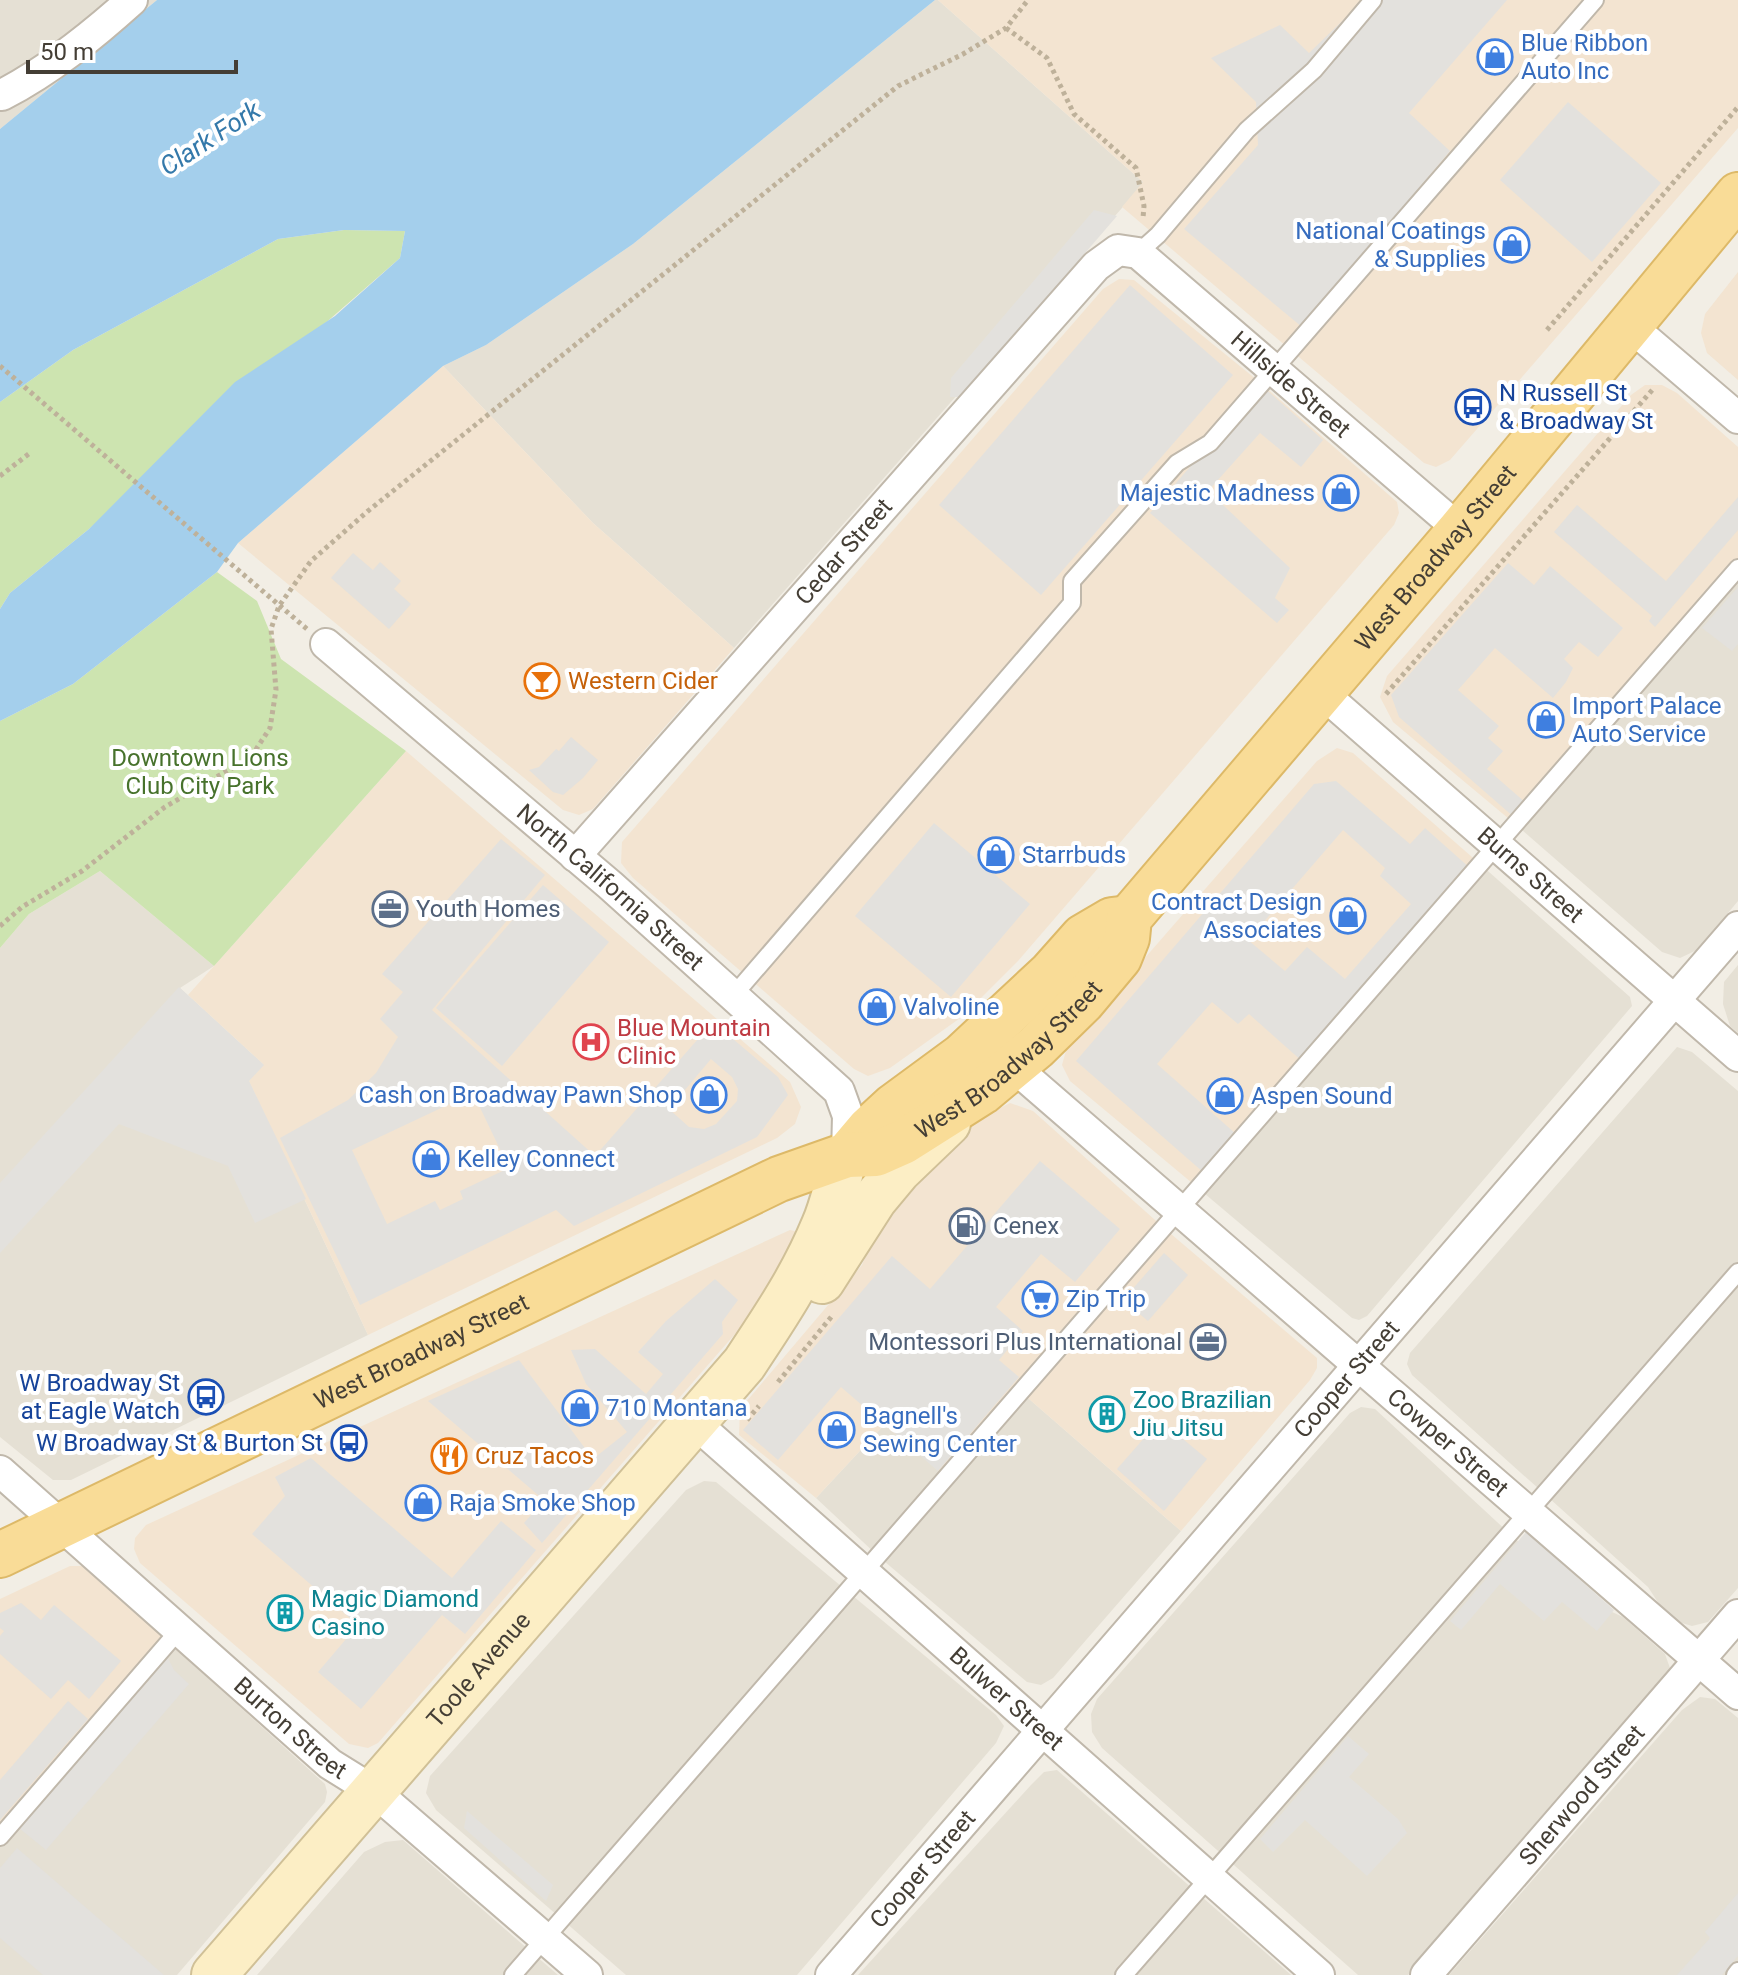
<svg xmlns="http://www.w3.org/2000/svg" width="1738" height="1975" font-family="Roboto,sans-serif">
  <rect width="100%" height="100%" fill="#f2eee5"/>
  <g fill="#e5e0d4">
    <path d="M0,0H157L0,129Z"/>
    <path d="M935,0H938L1144,183L734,648L593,523L443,366L486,345L633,244Z"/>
    <path d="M1738,568V901L1697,950L1680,958L1662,952L1515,824Z"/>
    <path d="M1480,864L1630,997L1632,1006L1367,1316L1359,1320L1352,1318L1198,1188Z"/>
    <path d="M100,871L214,966L180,988L264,1065L249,1081L368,1335L71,1480H53L0,1437V948L29,914Z"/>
    <path d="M1738,965V1033L1730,1026L1723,1004L1724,982Z"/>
    <path d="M1677,1047L1692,1052L1738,1091V1588L1708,1622L1692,1626L1675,1621L1663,1610L1648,1587L1412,1375L1407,1364L1410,1353Z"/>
    <path d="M1021,1392L1181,1531L1053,1678L1041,1685L1027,1682L878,1556L816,1498L884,1425Z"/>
    <path d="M1361,1407L1375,1409L1577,1596L1623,1617L1665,1654L1671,1671L1408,1975H1358L1102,1748L1092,1732L1091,1714L1097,1699L1350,1413Z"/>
    <path d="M704,1481L716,1482L996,1715L1004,1726L996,1743L797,1975H626L436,1810L426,1793L430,1776L686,1490Z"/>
    <path d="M168,1642L325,1784L327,1792L325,1802L177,1975H0V1837Z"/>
    <path d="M1700,1697L1715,1699L1738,1718V1975H1449L1682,1710Z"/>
    <path d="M1057,1770L1291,1975H858L1031,1785L1044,1772Z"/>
    <path d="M403,1840L514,1937L558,1975H257L364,1852L385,1842Z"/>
  </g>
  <g fill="#f3e4d1">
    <path d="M938,0H1738V128L1450,460L1436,467L1424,463L1122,207L1143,182Z"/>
    <path d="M1738,272V380L1707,353L1701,333L1705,314Z"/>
    <path d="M1119,279L1134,280L1257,380L1397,502L1399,513L1394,525L1018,961L963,1016L890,1068L868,1076L854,1069L633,878L621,863L622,842L1103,289Z"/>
    <path d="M443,366L593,523L734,648L593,809L579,815L563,810L238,543Z"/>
    <path d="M1645,385H1662L1677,393L1738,447V568L1515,824L1393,722L1380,697L1387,676L1631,395Z"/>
    <path d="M1337,748L1353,753L1480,864L1198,1188L1070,1081L1062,1065L1067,1047L1317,761Z"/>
    <path d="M406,751L790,1082L801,1107L795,1124L777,1138L368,1335L249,1081L263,1064L188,995Z"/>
    <path d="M1010,1103L1033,1111L1164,1228L1317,1358V1368L1310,1380L1181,1531L1021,1392L946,1477L884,1425L816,1498L739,1435L740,1409L862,1265L892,1194L970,1123Z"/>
    <path d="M790,1230L799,1232L797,1263L378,1743L368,1748L349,1744L140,1563L134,1549L135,1538L146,1525Z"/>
    <path d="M70,1566H82L168,1642L0,1837V1599Z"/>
  </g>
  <g fill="#cde4b0">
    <path d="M344,230L405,231L400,258L89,529L10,593L0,609V402L73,350L278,239Z"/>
    <path d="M217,572L257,601L281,659L406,751L214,966L100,871L29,914L0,948V721L73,684Z"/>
  </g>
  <g fill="#e3e1dd" fill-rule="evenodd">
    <path d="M1364,0H1507L1409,113L1450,151L1302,327L1184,229L1258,145L1256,102L1211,58L1280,25L1309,53Z"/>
    <path d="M1568,102L1661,183L1592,262L1500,180Z"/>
    <path d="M1094,210L1117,216L961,397H950L951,378Z"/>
    <path d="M1130,285L1233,375L1041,595L939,505Z"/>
    <path d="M1261,385L1323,440L1301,467L1260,433L1208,491L1290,568L1275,598L1289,610L1277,623L1150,513Z"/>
    <path d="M1738,497V530L1655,627L1649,621L1652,616L1554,532L1577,505L1666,581Z"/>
    <path d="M353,553L373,570L380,562L401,581L394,589L411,604L389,629L331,578Z"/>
    <path d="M1508,563L1534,585L1550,566L1623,628L1598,657L1579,642L1564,659L1573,668L1566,682L1553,698L1495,648L1458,690L1499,726L1488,738L1503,751L1487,769L1526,803L1515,818L1399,717L1391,695Z"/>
    <path d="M1738,587V644L1732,651L1702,628Z"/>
    <path d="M571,737L598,760L583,778L563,795L553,792L529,770L539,767L556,749L559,751Z"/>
    <path d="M1336,781L1410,844L1425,828L1470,868L1303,1062L1249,1014L1238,1024L1212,1002L1157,1064L1236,1134L1203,1172L1076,1061L1314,784ZM1343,830L1385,868L1380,876L1411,904L1345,979L1307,947L1285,971L1248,940Z"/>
    <path d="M934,823L1030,904L951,997L855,916Z"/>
    <path d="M501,839L545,875L432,1010L595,1156L713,1022L778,1077L788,1095L757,1137L574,1226L556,1210L360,1305L280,1138L348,1100L376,1073L398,1037L380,1019L403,992L382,974ZM711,1059L732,1077L738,1089L737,1101L716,1124L704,1129L689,1127L669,1109ZM473,1093L509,1168L460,1191L463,1199L440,1210L435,1201L387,1224L352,1150Z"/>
    <path d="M543,885L609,942L502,1066L436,1008Z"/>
    <path d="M179,987L264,1065L249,1081L306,1199L255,1223L228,1166L119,1124L0,1253V1183Z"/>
    <path d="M1040,1161L1120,1229L1075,1282L1041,1254L996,1307L1023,1331L999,1360L1019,1377L938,1471L841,1387L778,1460L743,1430L892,1256L930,1289Z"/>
    <path d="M1164,1253L1188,1275L1148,1321L1123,1300Z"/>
    <path d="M715,1279L738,1300L722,1322L723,1334L542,1543L524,1523L544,1500L428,1401L519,1360L593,1459L627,1432L586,1384L571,1350L595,1349L646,1394L663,1374L638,1352L666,1321Z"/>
    <path d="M1160,1420L1207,1459L1164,1511L1117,1469Z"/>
    <path d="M311,1458L452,1578L501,1521L536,1550L465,1634L442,1615L361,1709L318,1672L358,1625L252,1534L285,1496L275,1477Z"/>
    <path d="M1526,1532L1614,1610L1597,1631L1562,1602L1544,1621L1500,1584L1461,1630L1450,1621Z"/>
    <path d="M21,1603L41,1620L54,1605L121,1661L89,1699L68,1680L51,1699L0,1654V1636L4,1631L0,1628V1613Z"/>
    <path d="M168,1658L174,1670L189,1684L46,1850L19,1828Z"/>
    <path d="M68,1701L88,1719L0,1820V1780Z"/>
    <path d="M1348,1736L1369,1754L1349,1777L1398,1819L1407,1833L1367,1876L1305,1820L1273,1852L1260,1839Z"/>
    <path d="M467,1811L553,1885L546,1901L464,1828Z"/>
    <path d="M17,1848L164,1975H43L0,1938V1868Z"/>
    <path d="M1738,1893V1956L1722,1975H1677L1710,1938L1705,1932Z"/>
  </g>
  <path fill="#a4cfec" d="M157,0H935L633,244L486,345L443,366L238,543L217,572L73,684L0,721V609L10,593L89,529L235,382L335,316L400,258L405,231L344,230L278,239L73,350L0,402V129Z"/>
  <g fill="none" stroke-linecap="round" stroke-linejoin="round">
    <defs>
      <g id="lane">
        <path d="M1138,253L1158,235L1247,130L1314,70L1373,0"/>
        <path d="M733,996L1072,603V581L1177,463L1210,443L1595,0"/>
        <path d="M0,1837L180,1629"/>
        <path d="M513,1975L1738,568"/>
        <path d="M1124,1975L1738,1272"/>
        <path d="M1735,1975L1738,1971"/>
      </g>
      <g id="street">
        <path d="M0,94L2,95C50,70 92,36 132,0"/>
        <path d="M1629,325L1738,418"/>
        <path id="s1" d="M326,644L610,885L839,1091L848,1116L847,1155"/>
        <path id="s2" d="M1321,692L1738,1056"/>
        <path id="s3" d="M575,856L1096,266L1118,250L1138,253L1460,530"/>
        <path id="s4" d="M1014,1067L1738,1694"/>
        <path id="s5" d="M695,1423L1319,1975"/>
        <path id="s6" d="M0,1471L330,1764L375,1792L587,1975"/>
        <path id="s7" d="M831,1975L1738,927"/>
        <path id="s8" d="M1426,1975L1738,1615"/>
      </g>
      <g id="secondary">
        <path d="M822,1281L874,1200L899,1170L948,1123"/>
        <path id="s9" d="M214,1975L744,1364C774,1319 803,1276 824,1225C834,1202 837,1178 847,1155"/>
      </g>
      <g id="primary">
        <path d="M847,1155L869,1129L894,1106L962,1056L1051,973L1083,937L1112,920L1129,918"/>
        <path id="s10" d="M0,1555L779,1179L847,1155L876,1154L903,1142L982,1092L1036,1047L1083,1001L1119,958L1127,938L1129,918L1460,530L1738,195"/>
      </g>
    </defs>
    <use href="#lane" stroke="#c0b8ab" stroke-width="20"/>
    <use href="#street" stroke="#c0b8ab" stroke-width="34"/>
    <use href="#secondary" stroke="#d0c097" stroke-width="48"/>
    <use href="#primary" stroke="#ddb968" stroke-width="48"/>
    <g stroke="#beb19a" stroke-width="5" stroke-dasharray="4 4" stroke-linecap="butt">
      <path d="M1006,28L1047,58L1074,114L1136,168L1144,206L1143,218"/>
      <path d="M1547,330L1738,107"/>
      <path d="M0,366L307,629"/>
      <path d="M0,476L30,453"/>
      <path d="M1386,694L1654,388"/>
      <path d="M0,926L22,907L82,871L165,807L251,757L270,728L276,690L271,629L279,606L311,561L368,511L898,86L963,54L1006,28L1028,0"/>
      <path d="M778,1382L832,1316"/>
      <path d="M747,1420L759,1406"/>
    </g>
    <use href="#lane" stroke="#fff" stroke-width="16"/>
    <use href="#street" stroke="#fff" stroke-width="30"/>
    <use href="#secondary" stroke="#fceec5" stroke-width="44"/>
    <use href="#primary" stroke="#f9dc97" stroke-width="44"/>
  </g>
  <defs>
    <symbol id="shop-ring" viewBox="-11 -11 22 22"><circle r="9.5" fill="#fff" stroke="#3f7fe0" stroke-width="1.5"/><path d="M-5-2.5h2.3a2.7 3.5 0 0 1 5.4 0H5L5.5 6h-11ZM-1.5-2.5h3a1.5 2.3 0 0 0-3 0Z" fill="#3f7fe0"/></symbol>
    <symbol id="bus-ring" viewBox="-11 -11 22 22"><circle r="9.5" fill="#fff" stroke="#1a4fb4" stroke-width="1.5"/><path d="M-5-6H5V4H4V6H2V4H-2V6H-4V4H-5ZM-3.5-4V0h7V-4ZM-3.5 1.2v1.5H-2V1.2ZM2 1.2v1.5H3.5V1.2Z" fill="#1a4fb4"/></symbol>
    <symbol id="bar-ring" viewBox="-11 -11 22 22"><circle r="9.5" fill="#fff" stroke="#e8710a" stroke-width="1.5"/><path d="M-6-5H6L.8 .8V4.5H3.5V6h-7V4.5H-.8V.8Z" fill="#e8710a"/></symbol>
    <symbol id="office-ring" viewBox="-11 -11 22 22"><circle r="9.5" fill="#fff" stroke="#5c6f8a" stroke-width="1.5"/><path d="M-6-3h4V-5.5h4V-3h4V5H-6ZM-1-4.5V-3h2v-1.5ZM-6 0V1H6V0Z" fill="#5c6f8a"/></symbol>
    <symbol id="hospital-ring" viewBox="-11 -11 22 22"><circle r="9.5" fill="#fff" stroke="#e0444e" stroke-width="1.5"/><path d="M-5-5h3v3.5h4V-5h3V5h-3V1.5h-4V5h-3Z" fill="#e0444e"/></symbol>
    <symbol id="fuel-ring" viewBox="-11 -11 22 22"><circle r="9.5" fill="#fff" stroke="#5c6f8a" stroke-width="1.5"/><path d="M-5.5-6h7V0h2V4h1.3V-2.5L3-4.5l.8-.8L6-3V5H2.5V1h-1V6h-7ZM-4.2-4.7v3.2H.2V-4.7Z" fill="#5c6f8a"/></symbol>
    <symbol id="supermarket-ring" viewBox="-11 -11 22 22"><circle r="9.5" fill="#fff" stroke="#3f7fe0" stroke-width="1.5"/><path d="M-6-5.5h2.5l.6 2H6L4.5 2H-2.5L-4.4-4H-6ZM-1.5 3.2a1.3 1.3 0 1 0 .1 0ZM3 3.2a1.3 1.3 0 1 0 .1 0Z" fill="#3f7fe0"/></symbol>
    <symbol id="building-ring" viewBox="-11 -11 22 22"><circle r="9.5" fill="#fff" stroke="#0f9aa8" stroke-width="1.5"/><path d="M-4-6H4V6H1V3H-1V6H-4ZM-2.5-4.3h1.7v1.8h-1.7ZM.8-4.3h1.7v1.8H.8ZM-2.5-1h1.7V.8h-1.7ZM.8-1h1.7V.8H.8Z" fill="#0f9aa8"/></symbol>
    <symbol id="restaurant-ring" viewBox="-11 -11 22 22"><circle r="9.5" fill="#fff" stroke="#e8710a" stroke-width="1.5"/><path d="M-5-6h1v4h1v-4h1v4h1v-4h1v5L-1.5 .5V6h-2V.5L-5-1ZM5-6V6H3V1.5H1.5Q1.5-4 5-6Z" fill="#e8710a"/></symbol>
  </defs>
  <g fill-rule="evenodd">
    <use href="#shop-ring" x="1475" y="37" width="40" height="40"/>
    <use href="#shop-ring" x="1492" y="225" width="40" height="40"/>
    <use href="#bus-ring" x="1453" y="387" width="40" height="40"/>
    <use href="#shop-ring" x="1321" y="473" width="40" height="40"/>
    <use href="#bar-ring" x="522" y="661" width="40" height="40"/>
    <use href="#shop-ring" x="1526" y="700" width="40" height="40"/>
    <use href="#shop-ring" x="976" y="835" width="40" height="40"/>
    <use href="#office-ring" x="370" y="889" width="40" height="40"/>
    <use href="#shop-ring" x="1328" y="896" width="40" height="40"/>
    <use href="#shop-ring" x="857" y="987" width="40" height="40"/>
    <use href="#hospital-ring" x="571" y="1022" width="40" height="40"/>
    <use href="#shop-ring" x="689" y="1075" width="40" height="40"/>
    <use href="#shop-ring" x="1205" y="1076" width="40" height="40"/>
    <use href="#shop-ring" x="411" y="1139" width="40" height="40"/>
    <use href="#fuel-ring" x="947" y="1206" width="40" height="40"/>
    <use href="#supermarket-ring" x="1020" y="1279" width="40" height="40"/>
    <use href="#office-ring" x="1188" y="1322" width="40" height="40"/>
    <use href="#bus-ring" x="186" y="1377" width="40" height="40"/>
    <use href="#shop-ring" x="560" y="1388" width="40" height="40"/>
    <use href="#building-ring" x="1087" y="1394" width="40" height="40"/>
    <use href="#shop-ring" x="817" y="1410" width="40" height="40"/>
    <use href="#bus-ring" x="329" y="1423" width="40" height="40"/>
    <use href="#restaurant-ring" x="429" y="1436" width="40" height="40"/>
    <use href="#shop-ring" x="403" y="1483" width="40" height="40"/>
    <use href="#building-ring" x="265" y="1593" width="40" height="40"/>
  </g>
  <g text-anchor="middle" stroke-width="8" stroke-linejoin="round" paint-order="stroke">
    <g font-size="24" fill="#366cbe" stroke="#fff" text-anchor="start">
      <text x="1521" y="51">Blue Ribbon<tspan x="1521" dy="28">Auto Inc</tspan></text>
      <text x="1486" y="239" text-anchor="end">National Coatings<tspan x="1486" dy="28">&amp; Supplies</tspan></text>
      <text x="1315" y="501" text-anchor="end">Majestic Madness</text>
      <text x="1572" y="714">Import Palace<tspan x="1572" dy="28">Auto Service</tspan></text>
      <text x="1022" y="863">Starrbuds</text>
      <text x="1322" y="910" text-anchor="end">Contract Design<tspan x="1322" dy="28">Associates</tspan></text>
      <text x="903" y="1015">Valvoline</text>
      <text x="683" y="1103" text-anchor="end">Cash on Broadway Pawn Shop</text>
      <text x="1251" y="1104">Aspen Sound</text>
      <text x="457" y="1167">Kelley Connect</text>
      <text x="1066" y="1307">Zip Trip</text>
      <text x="606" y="1416">710 Montana</text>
      <text x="863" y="1424">Bagnell's<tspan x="863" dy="28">Sewing Center</tspan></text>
      <text x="449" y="1511">Raja Smoke Shop</text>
    </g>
    <g font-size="24" fill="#443e35" stroke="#fff">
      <text dy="8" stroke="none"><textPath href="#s3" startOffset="1036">Hillside Street</textPath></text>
      <text dy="8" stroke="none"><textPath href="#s3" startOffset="406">Cedar Street</textPath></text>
      <text dy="8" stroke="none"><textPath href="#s10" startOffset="1796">West Broadway Street</textPath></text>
      <text dy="8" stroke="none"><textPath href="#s2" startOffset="278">Burns Street</textPath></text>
      <text dy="8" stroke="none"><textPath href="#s1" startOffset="374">North California Street</textPath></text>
      <text dy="8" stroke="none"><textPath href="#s10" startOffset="1130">West Broadway Street</textPath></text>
      <text dy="8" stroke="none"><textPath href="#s10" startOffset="468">West Broadway Street</textPath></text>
      <text dy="8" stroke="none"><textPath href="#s7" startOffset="788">Cooper Street</textPath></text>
      <text dy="8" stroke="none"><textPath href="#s4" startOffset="574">Cowper Street</textPath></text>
      <text dy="8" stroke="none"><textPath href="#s9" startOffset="404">Toole Avenue</textPath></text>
      <text dy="8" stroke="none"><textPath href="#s5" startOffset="416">Bulwer Street</textPath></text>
      <text dy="8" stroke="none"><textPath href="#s6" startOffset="388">Burton Street</textPath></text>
      <text dy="8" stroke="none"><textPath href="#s8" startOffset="238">Sherwood Street</textPath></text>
      <text dy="8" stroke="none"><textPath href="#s7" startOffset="140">Cooper Street</textPath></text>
    </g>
    <g font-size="24" fill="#164399" stroke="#fff" text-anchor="end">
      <text x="1499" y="401" text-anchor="start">N Russell St<tspan x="1499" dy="28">&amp; Broadway St</tspan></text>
      <text x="180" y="1391">W Broadway St<tspan x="180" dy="28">at Eagle Watch</tspan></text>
      <text x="323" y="1451">W Broadway St &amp; Burton St</text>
    </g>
    <g font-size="24" fill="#c56008" stroke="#fff" text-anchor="start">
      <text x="568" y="689">Western Cider</text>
      <text x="475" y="1464">Cruz Tacos</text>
    </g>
    <g font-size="24" fill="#47722c" stroke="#fff">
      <text x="200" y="766">Downtown Lions<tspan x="200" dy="28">Club City Park</tspan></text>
    </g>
    <g font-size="24" fill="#4e5e75" stroke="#fff" text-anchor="start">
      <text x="416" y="917">Youth Homes</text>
      <text x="993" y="1234">Cenex</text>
      <text x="1182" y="1350" text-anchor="end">Montessori Plus International</text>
    </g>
    <g font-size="24" fill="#be3a42" stroke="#fff" text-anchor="start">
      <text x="617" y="1036">Blue Mountain<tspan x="617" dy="28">Clinic</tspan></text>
    </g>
    <g font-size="24" fill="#0d838f" stroke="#fff" text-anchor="start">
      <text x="1133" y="1408">Zoo Brazilian<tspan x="1133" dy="28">Jiu Jitsu</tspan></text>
      <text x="311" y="1607">Magic Diamond<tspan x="311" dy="28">Casino</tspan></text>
    </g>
    <g font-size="26" font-style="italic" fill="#3479aa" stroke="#fff">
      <text transform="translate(210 138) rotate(-33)" y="9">Clark Fork</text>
    </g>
  </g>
  <path d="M28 60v12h208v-12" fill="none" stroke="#443e35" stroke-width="4"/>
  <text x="40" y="60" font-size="24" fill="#443e35" stroke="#ffffff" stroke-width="6" paint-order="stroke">50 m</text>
</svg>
